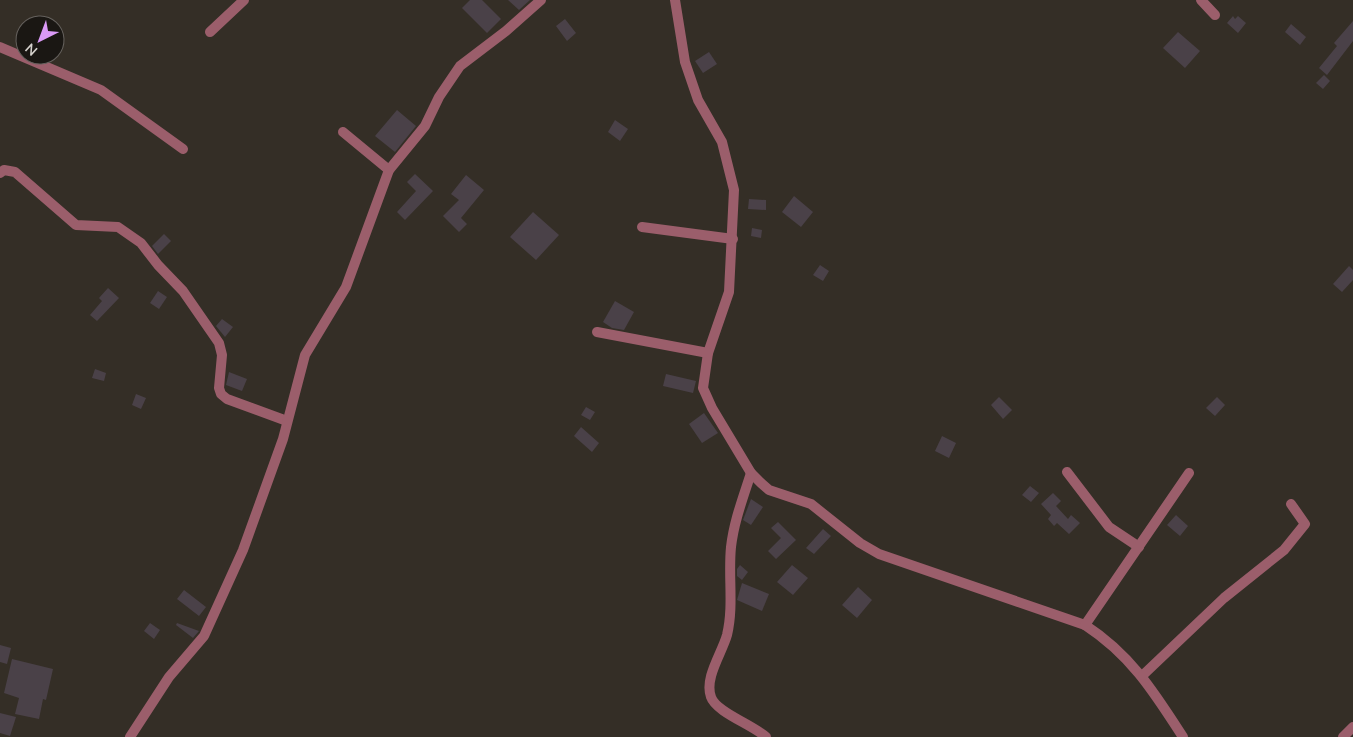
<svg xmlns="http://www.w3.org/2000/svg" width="1353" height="737" font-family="Mulish,sans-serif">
  <rect width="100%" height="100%" fill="#342e26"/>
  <g fill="#4a4148">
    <path d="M470,0H482L501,19L487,33L462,8Z"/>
    <path d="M508,0H530L519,10Z"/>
    <path d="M1233,16L1235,19L1238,16L1246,23L1238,33L1227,23Z"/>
    <path d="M565,19L576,33L567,41L556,26Z"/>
    <path d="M1353,21V41L1327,75L1319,68L1337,46L1334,43Z"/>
    <path d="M1291,24L1306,37L1300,45L1285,32Z"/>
    <path d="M1178,32L1200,51L1185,68L1163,48Z"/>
    <path d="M709,52L717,64L703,73L695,61Z"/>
    <path d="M1324,75L1330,81L1323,89L1316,83Z"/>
    <path d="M397,110L416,126L395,152L375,136Z"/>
    <path d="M615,120L628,129L620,141L608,132Z"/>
    <path d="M415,174L433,191L405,220L397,212L416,191L407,182Z"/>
    <path d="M466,175L484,190L461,218L467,224L459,232L443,216L459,200L451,194Z"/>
    <path d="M794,196L813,212L801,227L782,212Z"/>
    <path d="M749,199L766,200V210L748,209Z"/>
    <path d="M533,212L559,235L536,260L510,237Z"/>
    <path d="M752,228L762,230L761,238L751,236Z"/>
    <path d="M164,234L171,241L158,254L152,246Z"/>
    <path d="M820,265L829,271L823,281L813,275Z"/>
    <path d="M1349,266L1353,270V280L1342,292L1333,284Z"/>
    <path d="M108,288L119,298L97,321L90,315L102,301L99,298Z"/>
    <path d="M158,291L167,297L159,309L150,303Z"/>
    <path d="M615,301L634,312L624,330L612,328L603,322Z"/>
    <path d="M222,319L233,327L225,337L216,326Z"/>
    <path d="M95,369L106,373L104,381L92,378Z"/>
    <path d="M229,372L247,379L242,391L226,385Z"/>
    <path d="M666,374L696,381L693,393L663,386Z"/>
    <path d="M136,394L146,398L141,409L132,405Z"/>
    <path d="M999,397L1012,410L1003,419L991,405Z"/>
    <path d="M1217,397L1225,405L1215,416L1206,408Z"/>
    <path d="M586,407L595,412L590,420L581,415Z"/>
    <path d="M704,413L718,433L702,443L689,424Z"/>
    <path d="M581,427L599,443L592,452L574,436Z"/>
    <path d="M942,436L956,443L949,458L935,451Z"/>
    <path d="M1030,486L1039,493L1031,502L1022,495Z"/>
    <path d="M1053,493L1061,501L1056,506L1068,519L1071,515L1080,523L1069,534L1057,523L1054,526L1048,519L1051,515L1041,504Z"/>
    <path d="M751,499L763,507L751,525L743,520Z"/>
    <path d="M1176,515L1188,526L1180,536L1167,525Z"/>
    <path d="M778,522L796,540L776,559L768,551L781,538L771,528Z"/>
    <path d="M823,529L831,536L814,554L806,548Z"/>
    <path d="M740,565L748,572L742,580L737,576V569Z"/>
    <path d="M792,565L808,578L793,595L777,582Z"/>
    <path d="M742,583L769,594L762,611L737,600Z"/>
    <path d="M858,587L872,600L857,618L842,605Z"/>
    <path d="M184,590L206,607L199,616L177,599Z"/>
    <path d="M150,623L160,630L154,639L144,631Z"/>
    <path d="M177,623L199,631L193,638L176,625Z"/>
    <path d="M0,645L11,648L7,664L0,662Z"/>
    <path d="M12,659L53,669L46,700L43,699L39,719L15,714L19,698L4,693Z"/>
    <path d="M0,713L16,717L10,736L0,733Z"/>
  </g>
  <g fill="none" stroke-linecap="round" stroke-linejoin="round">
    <g stroke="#9b5e6b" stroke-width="10">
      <path d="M675,0L685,62L698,100L722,142L734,190L729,292L708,353L703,388L712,408L751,473L761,483L769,490L811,504L860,543L879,554L1085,625C1131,655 1154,692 1183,737"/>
      <path d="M1201,0L1215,15"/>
      <path d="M210,32L244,0"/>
      <path d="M0,47L101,90L183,149"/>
      <path d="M343,132L389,170"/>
      <path d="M0,173L4,170L15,172L76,225L118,227L141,243L158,265L183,291L219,343L222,355L219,388L221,394L227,399L287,421"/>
      <path d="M642,227L733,239"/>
      <path d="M597,332L708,353"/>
      <path d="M1067,472L1109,527L1139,547"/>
      <path d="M751,473C743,498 734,521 731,547C728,576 734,606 727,635C722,653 704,678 711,697C716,712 753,725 766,737"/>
      <path d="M1085,625L1189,473"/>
      <path d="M1143,675L1224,598L1284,550L1305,524L1291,504"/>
      <path d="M130,737L169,677L204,636L243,550L283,439L305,355L346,287L389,170L425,126L439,97L460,66L506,31L541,0"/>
      <path d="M1343,737L1353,727"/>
    </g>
  </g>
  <g transform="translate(40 40) rotate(222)"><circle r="24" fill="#1a1713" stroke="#65615d"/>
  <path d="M0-4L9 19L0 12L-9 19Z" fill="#da9af6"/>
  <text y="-8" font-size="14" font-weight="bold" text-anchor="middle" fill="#d5d1cc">N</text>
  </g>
</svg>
